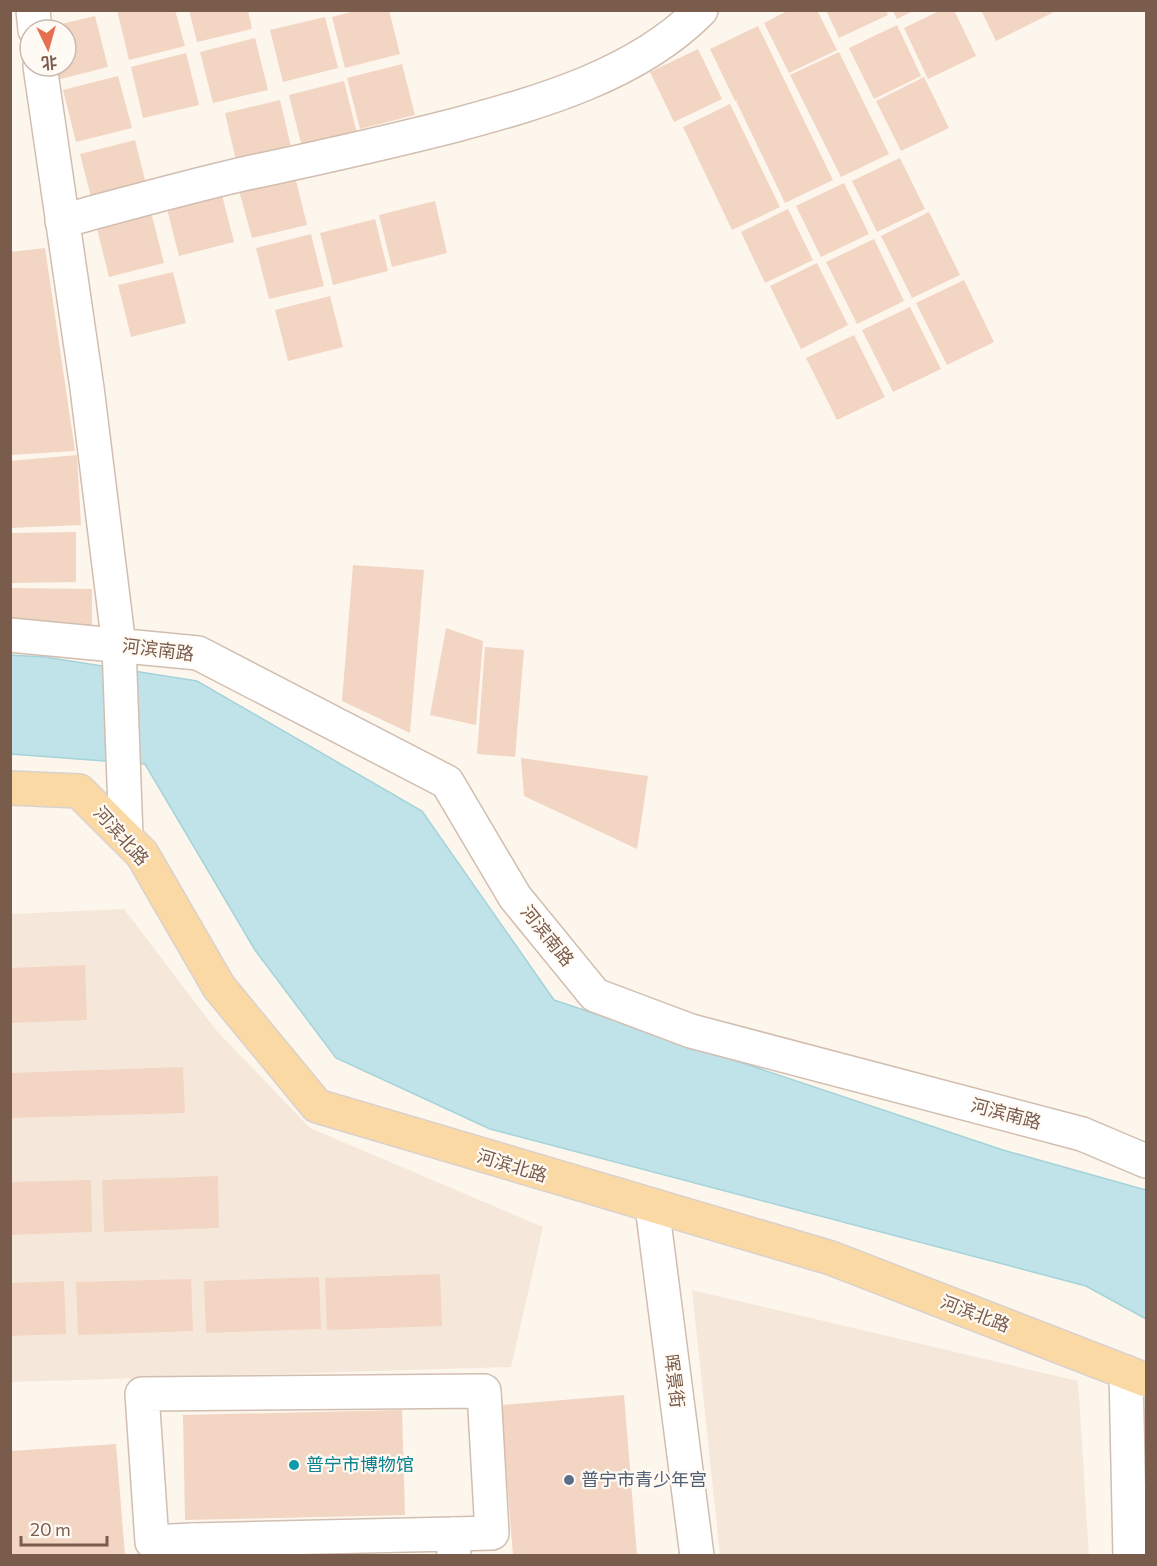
<svg xmlns="http://www.w3.org/2000/svg" width="1157" height="1566" font-family="Commissioner,'Noto Sans SC',sans-serif">
  <rect width="100%" height="100%" fill="#fdf6ec"/>
  <g fill="#f5e8da">
    <path d="M124,909L216,1030L310,1128L543,1227L511,1367L11,1382V914Z"/>
    <path d="M692,1290L1078,1381L1089,1555H720Z"/>
  </g>
  <path fill="#bfe3e8" stroke="#a5d3da" stroke-width="1.5" d="M10,655L45,657L197,681L422,811L554,1000L1003,1150L1146,1190V1319L1086,1286L490,1129L336,1058L255,950L145,764L11,754Z"/>
  <g fill="#f3d5c3">
    <path d="M117,10H175L185,46L129,60Z"/>
    <path d="M189,10H248L252,29L197,42Z"/>
    <path d="M358,10H389L400,54L345,68L332,17Z"/>
    <path d="M789,10H817L837,50L789,73L764,23Z"/>
    <path d="M826,10H886L888,15L839,38Z"/>
    <path d="M892,10H915L897,19Z"/>
    <path d="M941,10H954L976,56L928,79L904,28Z"/>
    <path d="M981,10H1058L996,41Z"/>
    <path d="M95,16L108,67L53,81L49,66H66V30L40,29Z"/>
    <path d="M325,17L338,68L283,82L270,30Z"/>
    <path d="M897,25L921,76L874,99L849,48Z"/>
    <path d="M758,26L833,180L785,203L736,101L741,98L735,101L710,49Z"/>
    <path d="M255,38L268,90L213,103L200,52Z"/>
    <path d="M698,49L722,99L674,122L650,72Z"/>
    <path d="M839,52L889,154L841,177L790,75Z"/>
    <path d="M186,53L199,105L143,118L131,67Z"/>
    <path d="M402,64L415,115L360,129L347,78Z"/>
    <path d="M118,76L132,128L76,142L63,90Z"/>
    <path d="M924,77L949,128L901,151L876,101Z"/>
    <path d="M344,81L357,133L302,147L289,95Z"/>
    <path d="M280,100L292,151L237,165L225,113Z"/>
    <path d="M730,104L780,207L732,230L683,127Z"/>
    <path d="M135,140L148,192L93,205L80,154Z"/>
    <path d="M900,158L925,209L877,232L852,181Z"/>
    <path d="M294,173L307,225L252,238L238,187Z"/>
    <path d="M844,183L869,234L821,257L796,206Z"/>
    <path d="M221,191L234,242L179,256L166,205Z"/>
    <path d="M435,201L447,253L392,267L379,215Z"/>
    <path d="M788,209L813,260L765,283L741,232Z"/>
    <path d="M151,212L164,263L109,277L96,225Z"/>
    <path d="M929,212L960,275L912,298L881,236Z"/>
    <path d="M375,219L388,271L333,285L320,233Z"/>
    <path d="M311,234L324,286L269,299L256,248Z"/>
    <path d="M874,239L904,301L857,324L826,262Z"/>
    <path d="M45,248L75,451L10,455V252Z"/>
    <path d="M817,263L848,325L801,349L770,286Z"/>
    <path d="M173,272L186,323L131,337L118,285Z"/>
    <path d="M964,280L994,342L947,365L916,303Z"/>
    <path d="M330,296L343,347L288,361L275,310Z"/>
    <path d="M910,307L941,369L893,392L862,330Z"/>
    <path d="M854,335L885,397L837,420L806,358Z"/>
    <path d="M77,455L81,525L10,528V461Z"/>
    <path d="M76,532V582L10,583V533Z"/>
    <path d="M353,565L424,570L410,733L342,701Z"/>
    <path d="M10,588L92,589V632L10,630Z"/>
    <path d="M446,628L483,641L476,725L430,715Z"/>
    <path d="M485,647L524,650L515,757L477,754Z"/>
    <path d="M521,758L648,776L637,849L524,796Z"/>
    <path d="M85,965L87,1020L10,1023V968Z"/>
    <path d="M183,1067L185,1113L10,1118V1073Z"/>
    <path d="M218,1176L219,1228L104,1232L102,1180Z"/>
    <path d="M91,1180L92,1232L10,1235V1182Z"/>
    <path d="M440,1274L442,1326L327,1330L325,1278Z"/>
    <path d="M319,1277L321,1329L206,1333L204,1281Z"/>
    <path d="M191,1279L193,1331L78,1335L76,1282Z"/>
    <path d="M64,1281L66,1334L10,1336V1283Z"/>
    <path d="M624,1395L637,1556H513L501,1405Z"/>
    <path d="M402,1410L405,1515L185,1520L183,1415Z"/>
    <path d="M116,1444L125,1556H10V1451Z"/>
  </g>
  <g fill="none" stroke-linecap="round" stroke-linejoin="round">
    <defs>
      <g id="minor">
        <path d="M33,10L35,30"/>
        <path d="M40,66L87,388L119,646L126,837"/>
        <path d="M62,221C122,205 182,188 243,174C314,159 385,143 456,125C541,102 637,75 701,10"/>
        <path d="M10,635L198,653L447,782L515,897L595,995L691,1031L1082,1134L1146,1161"/>
        <path d="M652,1206L697,1556"/>
        <path d="M1126,1372L1130,1556"/>
        <path d="M192,1540L152,1542L142,1394L484,1391L492,1533L453,1534"/>
        <path d="M194,1556L192,1540L453,1534L454,1556"/>
      </g>
      <path id="major" d="M10,788L79,791L142,854L219,987L317,1106L831,1258L1146,1380"/>
    </defs>
    <use href="#minor" stroke="#d1beb0" stroke-width="36"/>
    <use href="#major" stroke="#dad1cd" stroke-width="36"/>
    <use href="#minor" stroke="#fff" stroke-width="33"/>
    <use href="#major" stroke="#fbd9a5" stroke-width="33"/>
  </g>
  <circle fill="#0f9aa8" stroke="#fffaf3" stroke-width="2" cx="294" cy="1465" r="6"/>
  <circle fill="#5c6f8a" stroke="#fffaf3" stroke-width="2" cx="569" cy="1480" r="6"/>
  <g text-anchor="middle" stroke-width="4.5" stroke-linejoin="round" paint-order="stroke">
    <g font-size="18" fill="#7a5c4d" stroke="#fffaf3">
      <text transform="translate(158 650) rotate(7)" y="6">河滨南路</text>
      <text transform="translate(121 836) rotate(48)" y="6">河滨北路</text>
      <text transform="translate(547 936) rotate(51)" y="6">河滨南路</text>
      <text transform="translate(1006 1114) rotate(15)" y="6">河滨南路</text>
      <text transform="translate(512 1166) rotate(17)" y="6">河滨北路</text>
      <text transform="translate(975 1314) rotate(21)" y="6">河滨北路</text>
      <text transform="translate(674 1381) rotate(83)" y="6">晖景街</text>
    </g>
    <g font-size="18" fill="#0d838f" stroke="#fffaf3" text-anchor="start">
      <text x="306" y="1471">普宁市博物馆</text>
    </g>
    <g font-size="18" fill="#4e5e75" stroke="#fffaf3" text-anchor="start">
      <text x="581" y="1486">普宁市青少年宫</text>
    </g>
  </g>
  <rect width="1157" height="1566" fill="none" stroke="#7a5c4d" stroke-width="24"/>
  <g transform="translate(48 48) rotate(175)"><circle r="28" fill="#fffaf3" stroke="#cabbb1" stroke-width="1.5"/>
  <path d="M0-4.5L10 22L0 15L-10 22Z" fill="#e76f51"/>
  <text y="-9" font-size="16" font-weight="bold" text-anchor="middle" fill="#7a5c4d">北</text>
  </g>
  <path d="M21 1536v9h86v-9" fill="none" stroke="#7a5c4d" stroke-width="3"/>
  <text x="30" y="1536" font-size="18" fill="#7a5c4d" stroke="#fffaf3" stroke-width="4.5" paint-order="stroke">20 m</text>
</svg>
